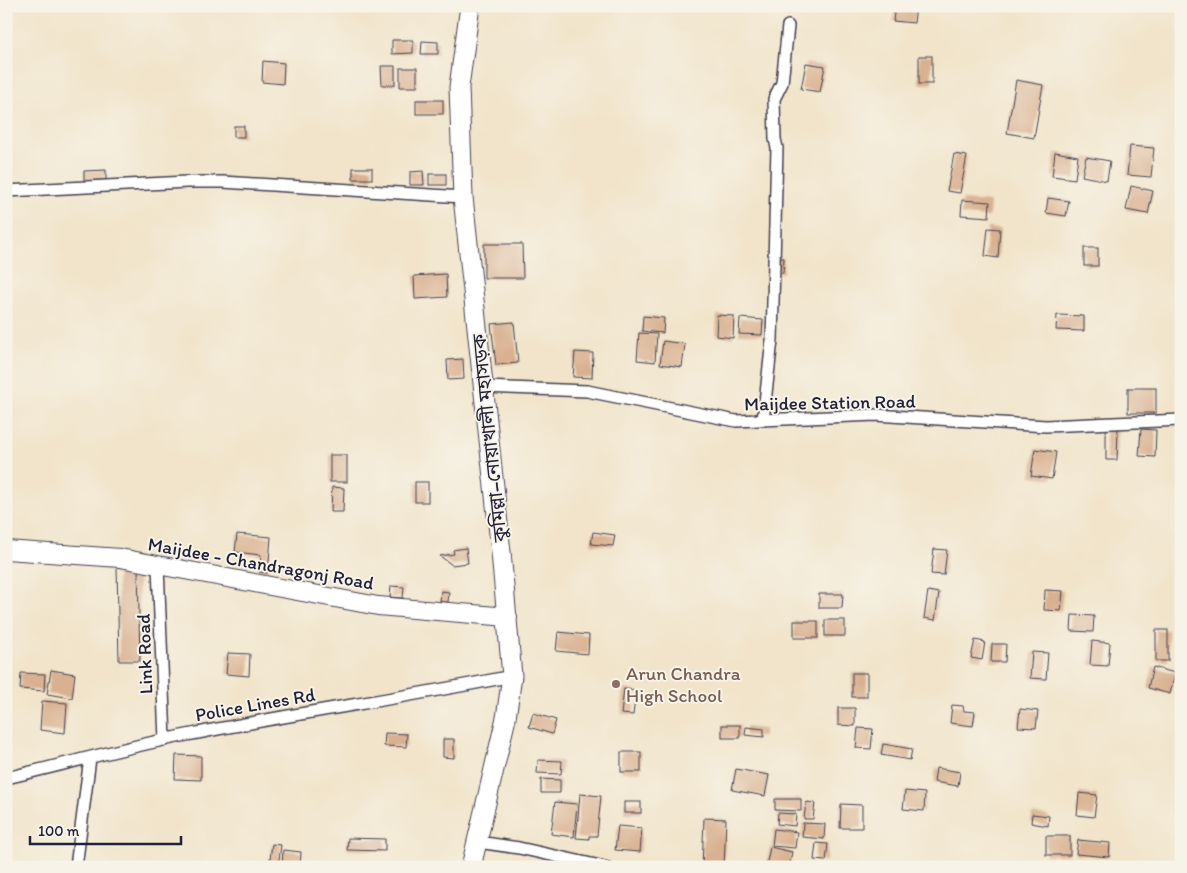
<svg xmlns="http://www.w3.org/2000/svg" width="1187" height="873" font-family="Itim,'Noto Sans Bengali',sans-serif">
  <rect width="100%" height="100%" fill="#f7f3e8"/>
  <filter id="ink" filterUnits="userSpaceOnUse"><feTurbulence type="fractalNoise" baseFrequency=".02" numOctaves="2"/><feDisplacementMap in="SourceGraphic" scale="10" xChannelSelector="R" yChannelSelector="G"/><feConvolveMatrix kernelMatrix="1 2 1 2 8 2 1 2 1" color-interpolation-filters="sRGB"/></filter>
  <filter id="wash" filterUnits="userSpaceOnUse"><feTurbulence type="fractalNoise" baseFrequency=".0096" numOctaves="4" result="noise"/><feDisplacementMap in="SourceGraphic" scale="20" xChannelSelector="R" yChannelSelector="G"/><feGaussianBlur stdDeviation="1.12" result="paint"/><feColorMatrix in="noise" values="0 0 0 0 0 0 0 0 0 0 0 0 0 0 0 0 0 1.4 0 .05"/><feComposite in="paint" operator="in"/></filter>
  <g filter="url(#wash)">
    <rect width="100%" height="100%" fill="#f1e4ca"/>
    <g id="blocks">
      <g fill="#d9b191">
        <path d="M895,6H916L914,23L893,21Z"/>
        <path d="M392,40H413V53L392,54Z"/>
        <path d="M422,41L438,42V54H421Z"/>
        <rect x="919" y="56" width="13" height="28"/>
        <path d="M263,61L284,63L283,84L262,82Z"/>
        <path d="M806,63L825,66L820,92L801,89Z"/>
        <path d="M381,66H395V85H382Z"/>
        <rect x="400" y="68" width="17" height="19"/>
        <path d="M1016,80L1043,85L1034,138L1007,133Z"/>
        <rect x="416" y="100" width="27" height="14"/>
        <rect x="234" y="126" width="10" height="11"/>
        <path d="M1130,146L1154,148L1151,177L1127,175Z"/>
        <path d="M1055,152L1078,156L1075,179L1052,176Z"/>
        <path d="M954,154L967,156L960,193L947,191Z"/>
        <path d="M1086,157L1110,161L1107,181L1082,176Z"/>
        <rect x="353" y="168" width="19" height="11"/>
        <path d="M106,170V180L84,181V171Z"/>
        <path d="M423,171L424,185H410V172Z"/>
        <rect x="429" y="174" width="17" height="11"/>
        <path d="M1131,186L1153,191L1148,214L1126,210Z"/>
        <path d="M1048,198L1069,201L1066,216L1046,213Z"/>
        <path d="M962,200L990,202L989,217L961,215Z"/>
        <path d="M988,228L1000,229L998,258L985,256Z"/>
        <path d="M484,244H522L523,278H484Z"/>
        <rect x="1084" y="248" width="14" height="18"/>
        <path d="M775,258H784L783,273L774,272Z"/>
        <path d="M446,274L447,297L415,299L414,276Z"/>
        <path d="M717,315L734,316L733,338L716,336Z"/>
        <path d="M1057,315L1084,316V331L1056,330Z"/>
        <path d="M643,316L664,318L663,333L642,331Z"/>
        <path d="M740,318L763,320L762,335L739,334Z"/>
        <path d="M514,322L518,363L496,365L491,324Z"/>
        <path d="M639,333L657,334L655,362L637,360Z"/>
        <path d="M663,341L685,344L682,367L660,364Z"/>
        <path d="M575,352L593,353L592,378L573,377Z"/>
        <path d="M463,359L464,379L448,380L447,360Z"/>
        <rect x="1128" y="388" width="28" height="25"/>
        <path d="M1106,428H1118L1117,460H1106Z"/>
        <path d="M1141,429L1156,430L1155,457L1139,456Z"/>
        <path d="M1035,449L1056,452L1052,479L1031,476Z"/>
        <rect x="330" y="455" width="17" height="27"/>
        <rect x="415" y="482" width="13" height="20"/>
        <path d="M332,487L344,488L343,512H331Z"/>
        <path d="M593,532L615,535L613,546L591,544Z"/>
        <path d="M237,534L271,537L268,573L259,572L261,555L235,552Z"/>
        <path d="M466,548L468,563L452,565L440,556L454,554L453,550Z"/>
        <path d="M934,549L947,550L944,575L931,574Z"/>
        <path d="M117,567H138L140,661H119Z"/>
        <path d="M391,586L404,587L403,598L390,597Z"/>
        <path d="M1045,590L1063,591L1061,611L1044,610Z"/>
        <path d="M441,591L449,592L448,602H440Z"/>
        <path d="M928,591L939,593L935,620L924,618Z"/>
        <path d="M819,594H843L842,608H819Z"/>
        <path d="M1072,615L1094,616L1093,632L1071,631Z"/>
        <rect x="825" y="620" width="20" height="16"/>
        <rect x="794" y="621" width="24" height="17"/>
        <rect x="1156" y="630" width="12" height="31"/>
        <path d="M558,632L589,635L588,654L556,651Z"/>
        <path d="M975,640L985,642L982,660L971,658Z"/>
        <path d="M1092,641L1110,643L1108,666L1090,665Z"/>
        <path d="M992,644H1006L1005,662H991Z"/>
        <path d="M1032,652L1048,653L1046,679L1030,678Z"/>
        <path d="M228,653L250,654L249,676L226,674Z"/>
        <path d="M1153,667L1175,673L1170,694L1148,688Z"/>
        <path d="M51,670L75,674L72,698L47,694Z"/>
        <path d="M21,673L45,674L44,691L20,689Z"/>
        <rect x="852" y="673" width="15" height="24"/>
        <path d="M624,689L636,691L633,715L621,714Z"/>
        <path d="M42,701L67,703L65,733L40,730Z"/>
        <path d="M952,705L963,706L964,711L975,712L973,726L950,723Z"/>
        <path d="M838,708H855V726L838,725Z"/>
        <path d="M1020,709L1038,711L1036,728L1018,727Z"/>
        <path d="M533,713L556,720L552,734L529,727Z"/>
        <rect x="722" y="725" width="18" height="13"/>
        <path d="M746,727L764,729V737L745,735Z"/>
        <path d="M858,728L873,729L871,749L856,748Z"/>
        <path d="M385,733L407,734L406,747L384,746Z"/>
        <path d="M443,739H454V758L443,757Z"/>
        <path d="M883,744L912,749L910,760L881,755Z"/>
        <rect x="621" y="752" width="20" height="20"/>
        <path d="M176,755L201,756V780L175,779Z"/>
        <path d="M538,760L562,761L561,774L537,773Z"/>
        <path d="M936,768L960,772L958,786L934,782Z"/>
        <path d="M736,769L769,775L765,796L732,790Z"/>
        <path d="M541,779L560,780V793H541Z"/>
        <path d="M905,791L925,793L924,811L903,809Z"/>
        <path d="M1079,793L1097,795L1094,817L1077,815Z"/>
        <path d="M580,794L601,796L597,836H589V839L576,838Z"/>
        <path d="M775,799H801V811L775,810Z"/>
        <path d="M555,802L577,804L574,837L551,834Z"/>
        <rect x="624" y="802" width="17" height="11"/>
        <path d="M806,802L815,803L813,819H804Z"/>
        <path d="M841,804L862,805V828H840Z"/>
        <path d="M778,813L796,814L795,826L777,824Z"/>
        <path d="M1032,814L1049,816L1048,826L1031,823Z"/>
        <path d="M704,818L726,819L724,867H702Z"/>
        <path d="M803,823L825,824L824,839L802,837Z"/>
        <path d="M618,826L642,828L640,852L615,850Z"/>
        <path d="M774,829L797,832L795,848L772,846Z"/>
        <rect x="1046" y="836" width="24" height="19"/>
        <path d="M348,838L385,839V851L347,850Z"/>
        <path d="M1078,840L1110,843L1109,857L1076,854Z"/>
        <path d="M816,843L828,844L826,861L814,860Z"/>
        <path d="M272,844L281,845L278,867H269Z"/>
        <path d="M770,847L792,852L789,867H766Z"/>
        <path d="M283,850L301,852L300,867L282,866Z"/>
        <path d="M558,861L576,863V867H557Z"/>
        <path d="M362,863L382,865L381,867H361Z"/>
      </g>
    </g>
  </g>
  <g filter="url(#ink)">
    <use href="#blocks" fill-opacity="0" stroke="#413f50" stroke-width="1"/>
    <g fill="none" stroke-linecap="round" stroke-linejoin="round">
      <defs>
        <g id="minor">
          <path d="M6,191L187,182H223L463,197"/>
          <path d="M483,387L587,391L736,421L875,415L1046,426L1181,420"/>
          <path d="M763,420L772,340L777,148L775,139L774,99L782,83L788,26"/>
          <path d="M158,566L165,740"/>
          <path d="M6,778C66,764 126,747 187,735C295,713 404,698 512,676"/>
          <path d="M478,842L519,848L605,867"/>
          <path d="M76,867L90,758"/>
        </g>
        <path id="primary" d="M6,550L120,558L378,606L508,617"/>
        <path id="trunk" d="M470,6L459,87L463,197L501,552L512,676L506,718L471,867"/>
      </defs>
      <use href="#minor" stroke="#413f50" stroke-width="14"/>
      <use href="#primary" stroke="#413f50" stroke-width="20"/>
      <use href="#trunk" stroke="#413f50" stroke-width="21"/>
      <use href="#minor" stroke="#fff" stroke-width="11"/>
      <use href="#primary" stroke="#fff" stroke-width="18"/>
      <use href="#trunk" stroke="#fff" stroke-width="19"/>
    </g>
  </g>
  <circle fill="#8d6e63" stroke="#f7f3e8" stroke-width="2" cx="616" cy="684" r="5"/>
  <g text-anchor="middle" stroke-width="4" stroke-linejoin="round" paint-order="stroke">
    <g font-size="19" fill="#22223b" stroke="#f7f3e8">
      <text transform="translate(830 402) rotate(-1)" y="7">Maijdee Station Road</text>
      <text transform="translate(489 438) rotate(-96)" y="7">কুমিল্লা–নোয়াখালী মহাসড়ক</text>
      <text transform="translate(261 563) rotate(10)" y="7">Maijdee - Chandragonj Road</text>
      <text transform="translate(144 654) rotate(-92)" y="7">Link Road</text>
      <text transform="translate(255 704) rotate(-10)" y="7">Police Lines Rd</text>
    </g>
    <g font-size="19" fill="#785e54" stroke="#f7f3e8" text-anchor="start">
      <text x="626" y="680">Arun Chandra<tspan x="626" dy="22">High School</tspan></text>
    </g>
  </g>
  <rect width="1187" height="873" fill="none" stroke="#f7f3e8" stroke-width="25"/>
  <path d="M30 836v8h151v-8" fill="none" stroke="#22223b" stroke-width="2.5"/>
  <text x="38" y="836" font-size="15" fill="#22223b" stroke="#f7f3e8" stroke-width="4" paint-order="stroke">100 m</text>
</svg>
